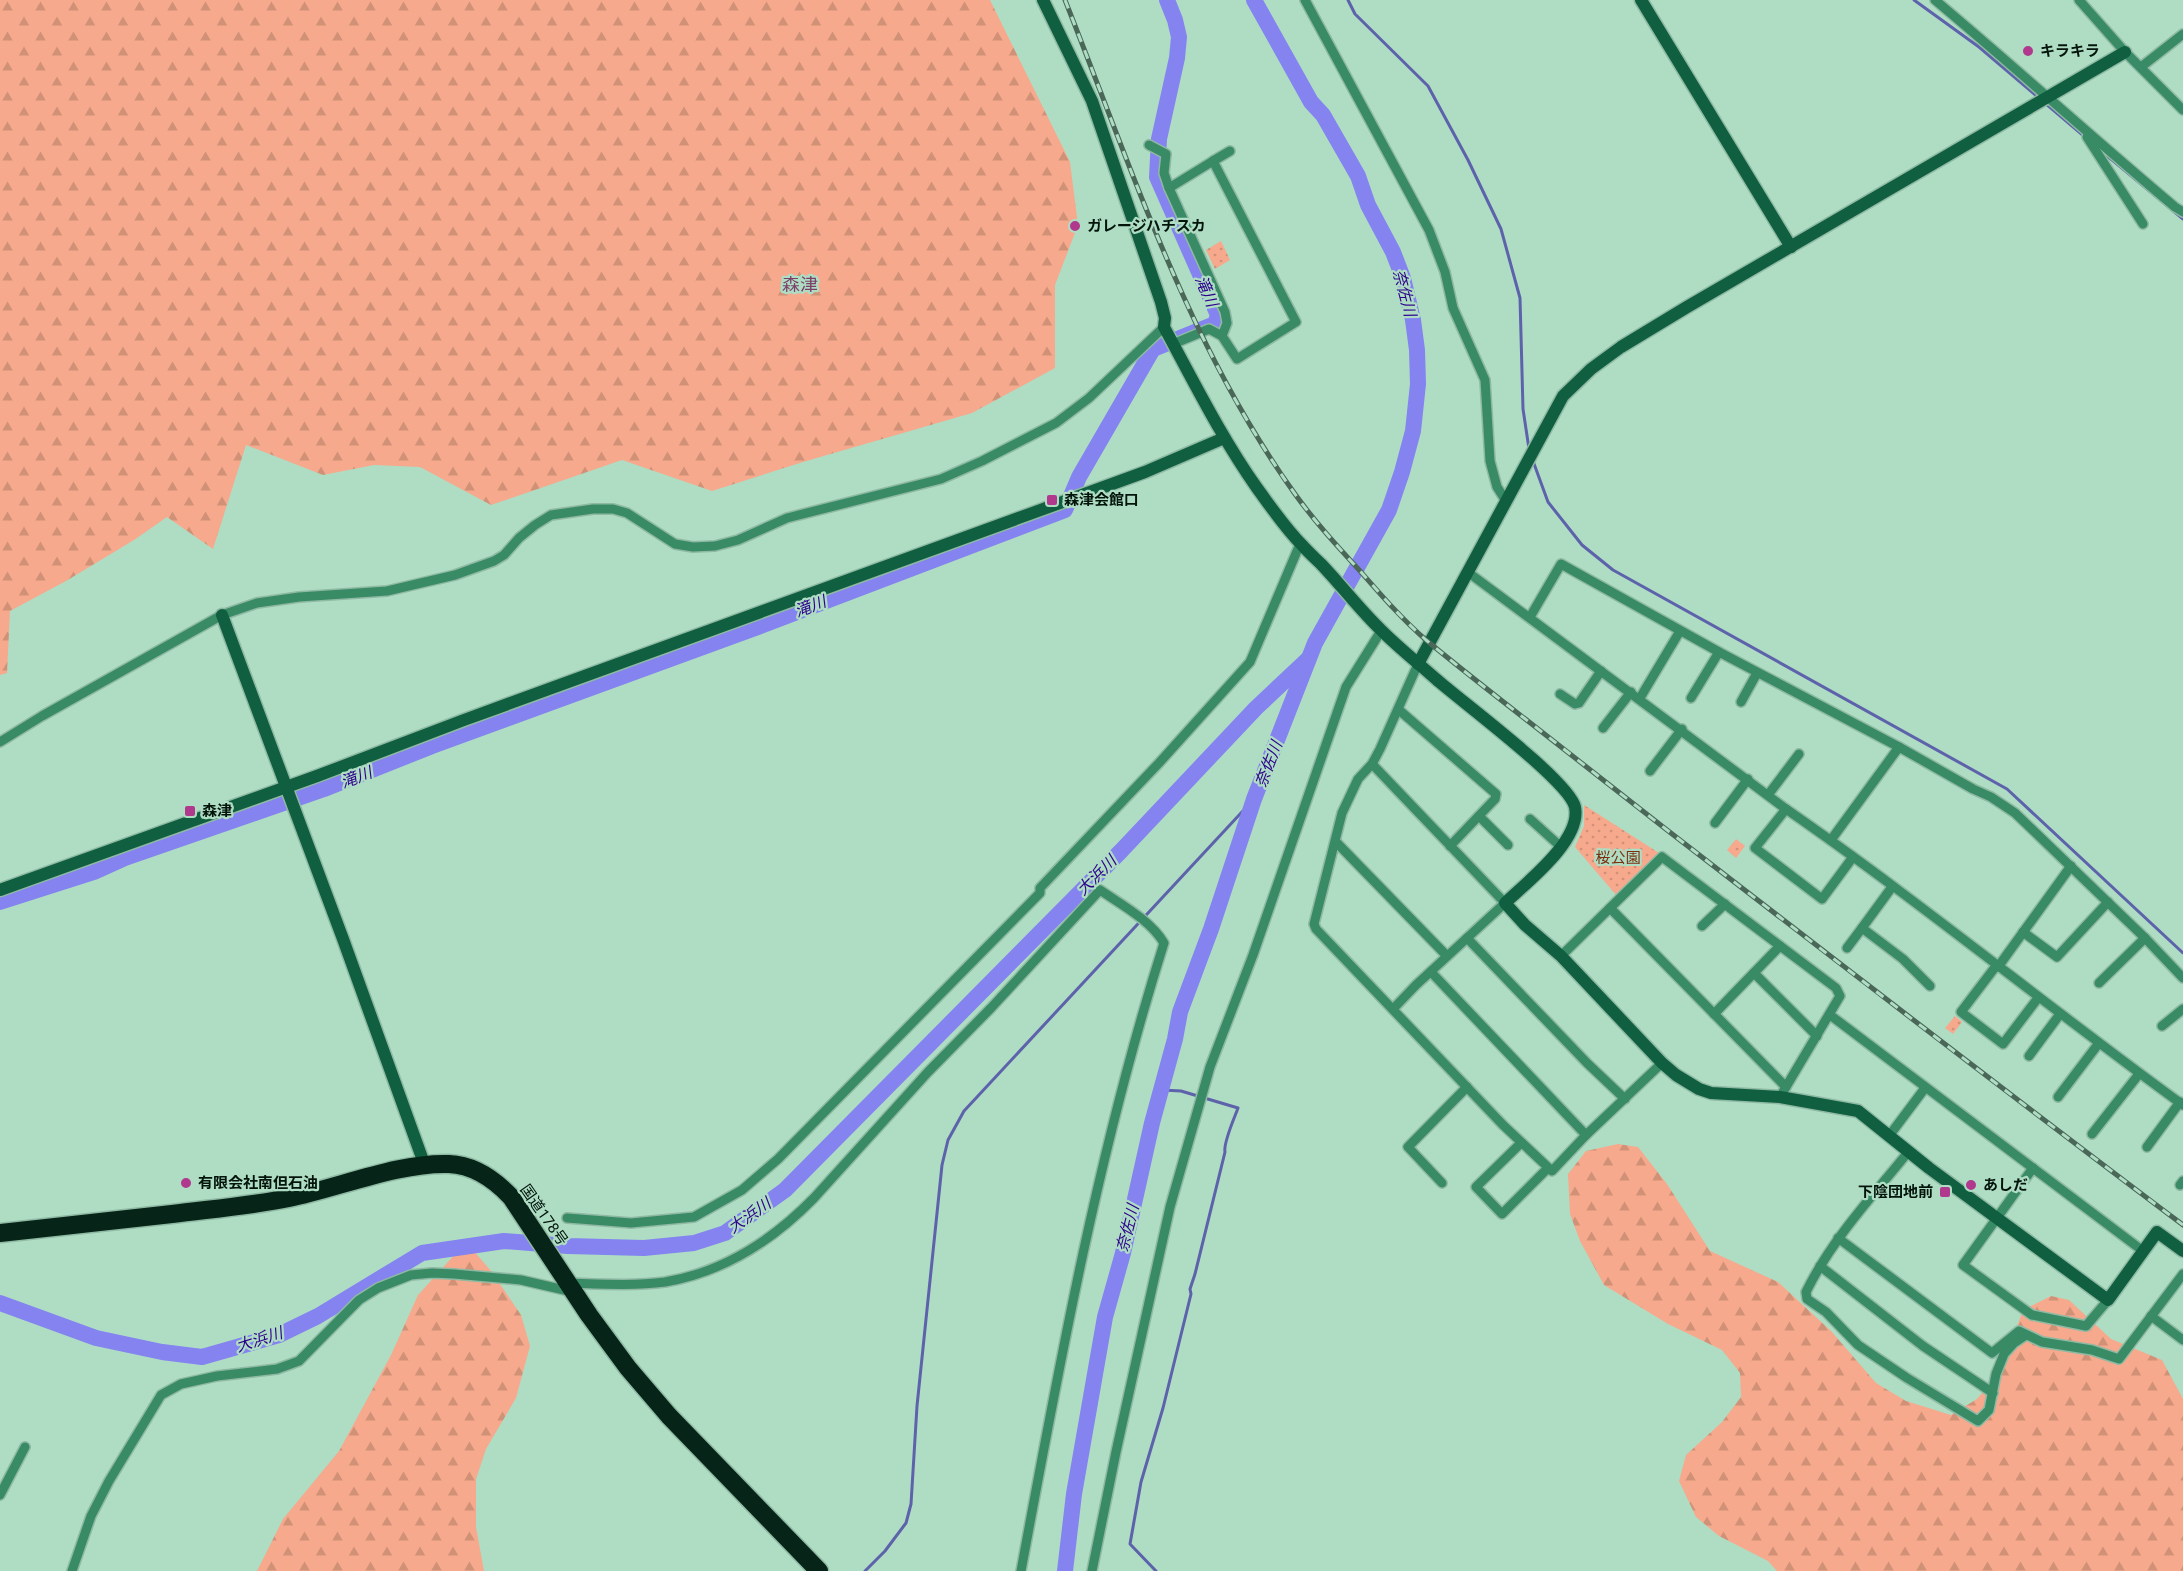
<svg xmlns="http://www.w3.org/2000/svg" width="2183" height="1571" font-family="Roboto,'Noto Sans JP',sans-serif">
  <defs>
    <pattern id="forest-firs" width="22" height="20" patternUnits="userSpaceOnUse" patternTransform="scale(1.5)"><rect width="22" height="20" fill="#f6a98c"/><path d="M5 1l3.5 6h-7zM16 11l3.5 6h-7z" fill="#d19177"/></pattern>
    <pattern id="park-dots" width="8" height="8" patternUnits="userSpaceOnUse" patternTransform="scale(1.5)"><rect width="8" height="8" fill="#f6a98c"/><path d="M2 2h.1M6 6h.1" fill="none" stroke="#d19177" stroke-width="1.8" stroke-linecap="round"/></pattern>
  </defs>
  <rect width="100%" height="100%" fill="#aeddc4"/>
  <g fill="url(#forest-firs)">
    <path d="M0,0H990L1070,162L1078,225L1055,285V368L972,413L803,462L712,491L622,460L491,505L420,467L374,465L323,475L246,445L213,549L167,517L134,540L66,581L10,611L7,673L0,675Z"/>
    <path d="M1618,1144L1638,1147L1667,1184L1710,1251L1778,1282L1831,1331L1876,1383L1906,1401L1951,1415L1977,1399L2001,1371L2023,1310L2051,1296L2069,1300L2111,1339L2162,1360L2183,1399V1571H1777L1768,1561L1719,1536L1696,1517L1679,1481L1686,1455L1722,1422L1741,1397L1740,1373L1722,1350L1668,1324L1604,1285L1580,1241L1570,1214L1568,1174L1586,1151Z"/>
    <path d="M466,1242L491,1271L521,1315L530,1346L516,1398L486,1449L476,1479V1527L484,1571H257L283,1519L339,1451L391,1355L418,1295Z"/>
  </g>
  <g fill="url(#park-dots)">
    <path d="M1221,241L1230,260L1215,269L1206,250Z"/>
    <path d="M1584,805L1659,853L1617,896L1575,847L1584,826Z"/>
    <path d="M1736,839L1745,846L1736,858L1727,850Z"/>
    <path d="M1955,1016L1962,1022L1953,1034L1945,1028Z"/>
  </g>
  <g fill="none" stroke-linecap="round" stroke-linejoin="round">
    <g stroke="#5d62ab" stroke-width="3">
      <path d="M1348,0L1355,14L1428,86L1468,160L1501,229L1520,298L1523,409L1529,449"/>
      <path d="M1914,0L1979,47L2039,98"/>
      <path d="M2045,103L2085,137"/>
      <path d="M2099,149L2183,219"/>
      <path d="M1533,461L1548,502L1582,545L1613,570L2007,789L2183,953"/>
      <path d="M865,1571L885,1551L906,1523L911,1504L917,1406L942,1165L948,1140L964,1111L1254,799"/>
      <path d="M1156,1571L1130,1544L1141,1482L1163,1408L1191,1294L1190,1289L1195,1274L1225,1152C1223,1143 1234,1119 1238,1108L1181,1091L1162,1090"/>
    </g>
    <g stroke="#8483f0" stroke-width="16">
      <path d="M0,902L94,872L125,858L324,789L432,746L763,625L1065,510L1079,477L1153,349L1215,324L1218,315L1157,177L1159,139L1177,58L1179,37L1175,20L1167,0"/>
      <path d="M0,1303L96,1338L162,1352L202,1357L279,1335L318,1316L422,1253L504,1241L568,1246L644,1248L694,1243L725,1233L785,1190L1121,851L1256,708L1307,660"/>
      <path d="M1065,1571L1074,1494L1105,1317L1123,1253L1152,1123L1175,1039L1180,1012L1211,929L1254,799L1315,643L1389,510L1402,472L1413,431L1418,384L1417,350L1413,320L1403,278L1393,252L1368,205L1358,176L1323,115L1311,102L1254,0"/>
    </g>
    <defs>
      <g id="street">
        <path d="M1305,0L1429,230L1445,272L1453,308L1485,380L1490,461L1497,487L1506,501"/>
        <path d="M1935,0C2016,68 2094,139 2175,207L2183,212"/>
        <path d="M2079,0L2125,52L2183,110"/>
        <path d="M2141,67L2183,34"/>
        <path d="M2087,137L2143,224"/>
        <path d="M1149,145L1166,154L1164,173L1169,188L1225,312L1227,323L1222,336"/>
        <path d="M1213,161L1230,151"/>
        <path d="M1169,188L1213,161L1296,322L1237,359L1222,336L1209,329L1173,344"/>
        <path d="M1469,573L1786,809C1922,903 2049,1008 2183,1105"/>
        <path d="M1530,617L1561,564L1719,652L1899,747L1973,789L1991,797L2015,813L2145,938L2183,978"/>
        <path d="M1418,664L1380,749L1372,764L1358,779L1342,813L1314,924L1316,929L1503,1125L1552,1171L1586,1135L1662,1063"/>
        <path d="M1560,694L1575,704L1579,703L1601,671"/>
        <path d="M1640,698L1680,631"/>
        <path d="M1691,698L1719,652"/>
        <path d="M1741,702L1757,673"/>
        <path d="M1399,710L1496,794L1495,799L1450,846"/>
        <path d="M1603,728L1631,692"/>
        <path d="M0,742L42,716L222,615L257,603L299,597L387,591L455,575L494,561L504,555L519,538L535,525L551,515L593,509H613L627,513L675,544L693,547L715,546L738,540L787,518L941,479L982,461L1056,423L1089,398L1164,327"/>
        <path d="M1372,764L1505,903L1416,985L1393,1009"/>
        <path d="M1650,771L1682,729"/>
        <path d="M1768,795L1799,754"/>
        <path d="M1786,809L1755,848L1822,899L1853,857"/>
        <path d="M1479,816L1508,845"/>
        <path d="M1530,819L1561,847"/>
        <path d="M1715,823L1748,779"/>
        <path d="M1831,840L1899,747"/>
        <path d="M1336,842L1447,956"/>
        <path d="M1892,887L1862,928L1903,959L1930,986"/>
        <path d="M1610,908L1786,1087"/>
        <path d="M1702,926L1725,904"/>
        <path d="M2023,932L2057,957L2108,902"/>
        <path d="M1467,938L1587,1063L1625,1099"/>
        <path d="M1847,948L1862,928"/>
        <path d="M1561,956L1662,857L1836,988L1840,996L1780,1097"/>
        <path d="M1996,966L1961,1012L2003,1044L2038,998"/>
        <path d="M1998,967L2071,866"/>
        <path d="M1431,972L1586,1135"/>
        <path d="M1754,973L1817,1036"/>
        <path d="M2099,983L2145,938"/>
        <path d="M1714,1014L1780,946"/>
        <path d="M1830,1015L2143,1251"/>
        <path d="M2162,1026L2183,1009"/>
        <path d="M2029,1056L2060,1014"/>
        <path d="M2058,1097L2099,1043"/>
        <path d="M2092,1134L2139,1074"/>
        <path d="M1889,1136L1925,1088"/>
        <path d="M1521,1143L1476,1187L1502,1214L1548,1168"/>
        <path d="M2147,1147L2180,1102"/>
        <path d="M1909,1151C1872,1197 1832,1239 1806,1292L1807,1299L1826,1312L1858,1345L1907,1378L1978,1421L1989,1410L1996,1374L2004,1354L2014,1343L2026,1335"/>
        <path d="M2033,1168L1963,1265L2032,1315L2086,1326L2108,1300"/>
        <path d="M1442,1183L1408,1147L1467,1087"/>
        <path d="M2180,1185L2183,1181"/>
        <path d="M567,1218L631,1223L694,1217L742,1190L778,1159L1040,893V888L1159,763L1250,662L1300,544"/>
        <path d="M1838,1238L1992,1353L2019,1331L2042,1342L2092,1350L2119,1359L2183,1274"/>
        <path d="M1820,1266L1923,1346L1993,1393"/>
        <path d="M569,1283C601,1284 633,1286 665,1282C724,1272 773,1240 814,1198L928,1072L991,1008L1100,890C1122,905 1150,920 1164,943C1099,1148 1060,1360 1021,1571"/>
        <path d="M2151,1316L2183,1340"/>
        <path d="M0,1495L25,1447"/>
        <path d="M72,1571L91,1516L109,1481L161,1395L181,1384L217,1376L277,1369L299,1361L359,1300L378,1288L411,1275L432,1273L454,1274L521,1280L573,1292"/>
        <path d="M1092,1571L1116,1452L1170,1207L1210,1067L1253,955L1346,687L1381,631"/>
      </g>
      <g id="secondary">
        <path d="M1043,0L1092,101L1161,302L1165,318L1164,327C1194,382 1221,437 1257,488C1271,507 1285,528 1302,545C1308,552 1315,558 1321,564C1342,586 1360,610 1382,631C1399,648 1418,663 1436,679C1462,702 1569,781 1575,807C1582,840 1526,883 1505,903L1525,925L1561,956L1662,1063L1676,1075L1699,1089L1711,1093L1780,1097L1858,1111L1929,1168L2108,1300L2157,1232L2183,1251"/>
        <path d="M1641,0L1791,247"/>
        <path d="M222,615L343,939L425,1166"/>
        <path d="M1418,664L1563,396L1591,369L1621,347L1687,307L2125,52"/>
        <path d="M0,890L317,776L464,720L1145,472L1224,438"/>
      </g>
      <path id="highway" d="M0,1233C57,1227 114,1220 172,1214C211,1209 250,1206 289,1198C338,1188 400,1162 449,1164C474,1165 495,1180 511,1197L589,1315L628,1368L669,1416L819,1571"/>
    </defs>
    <use href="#street" stroke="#8fb9a3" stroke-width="12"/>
    <use href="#secondary" stroke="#8fb9a3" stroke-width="15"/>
    <use href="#highway" stroke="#8fb9a3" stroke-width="21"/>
    <use href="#street" stroke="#398b66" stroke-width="9"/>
    <use href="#secondary" stroke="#0f5f40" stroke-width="12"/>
    <use href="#highway" stroke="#062417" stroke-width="18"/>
    <defs>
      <path id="rail" d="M1065,0C1132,169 1188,345 1295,494C1315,522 1338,547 1361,572C1382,596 1402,619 1426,640C1461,669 1497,697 1533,725C1578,760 1622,795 1667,830C1839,963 2010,1095 2183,1225"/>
    </defs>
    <use href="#rail" stroke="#4a6758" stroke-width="5"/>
    <use href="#rail" stroke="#aeddc4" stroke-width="3" stroke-dasharray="9" stroke-linecap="butt"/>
  </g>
  <g fill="#b0388d" stroke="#aeddc4" stroke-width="2">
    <circle cx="2028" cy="51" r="6"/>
    <circle cx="1075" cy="226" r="6"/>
    <rect x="1046" y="494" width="12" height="12" rx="3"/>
    <rect x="184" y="805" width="12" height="12" rx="3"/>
    <circle cx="186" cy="1183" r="6"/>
    <circle cx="1971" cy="1185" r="6"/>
    <rect x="1939" y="1186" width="12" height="12" rx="3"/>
  </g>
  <g text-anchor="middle" stroke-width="4.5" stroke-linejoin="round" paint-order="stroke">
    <g font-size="15" font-weight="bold" fill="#03140b" stroke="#aeddc4" text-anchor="start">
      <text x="2040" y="56">キラキラ</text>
      <text x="1087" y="231">ガレージハチスカ</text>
      <text x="1064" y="505">森津会館口</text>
      <text x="202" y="816">森津</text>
      <text x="198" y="1188">有限会社南但石油</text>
      <text x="1983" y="1190">あしだ</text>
      <text x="1933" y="1197" text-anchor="end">下陰団地前</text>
    </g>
    <g font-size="15" fill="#7a2f0e" stroke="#aeddc4">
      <text x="1618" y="863">桜公園</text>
    </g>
    <g font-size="15" fill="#03140b" stroke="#aeddc4">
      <text transform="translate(544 1215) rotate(55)" y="5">国道178号</text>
    </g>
    <g font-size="16" font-style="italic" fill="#2e028d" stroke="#aeddc4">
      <text transform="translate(1207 291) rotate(66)" y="6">滝川</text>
      <text transform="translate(1405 293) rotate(75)" y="6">奈佐川</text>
      <text transform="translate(810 606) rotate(-21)" y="6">滝川</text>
      <text transform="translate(1268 764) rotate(-69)" y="6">奈佐川</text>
      <text transform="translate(356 777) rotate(-21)" y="6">滝川</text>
      <text transform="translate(1096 875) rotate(-45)" y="6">大浜川</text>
      <text transform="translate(749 1215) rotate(-35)" y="6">大浜川</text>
      <text transform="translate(1127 1228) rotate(-76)" y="6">奈佐川</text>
      <text transform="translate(259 1339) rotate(-18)" y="6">大浜川</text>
    </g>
    <g font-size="18" fill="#7c3f68" stroke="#aeddc4">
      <text x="800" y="291">森津</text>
    </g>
  </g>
</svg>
